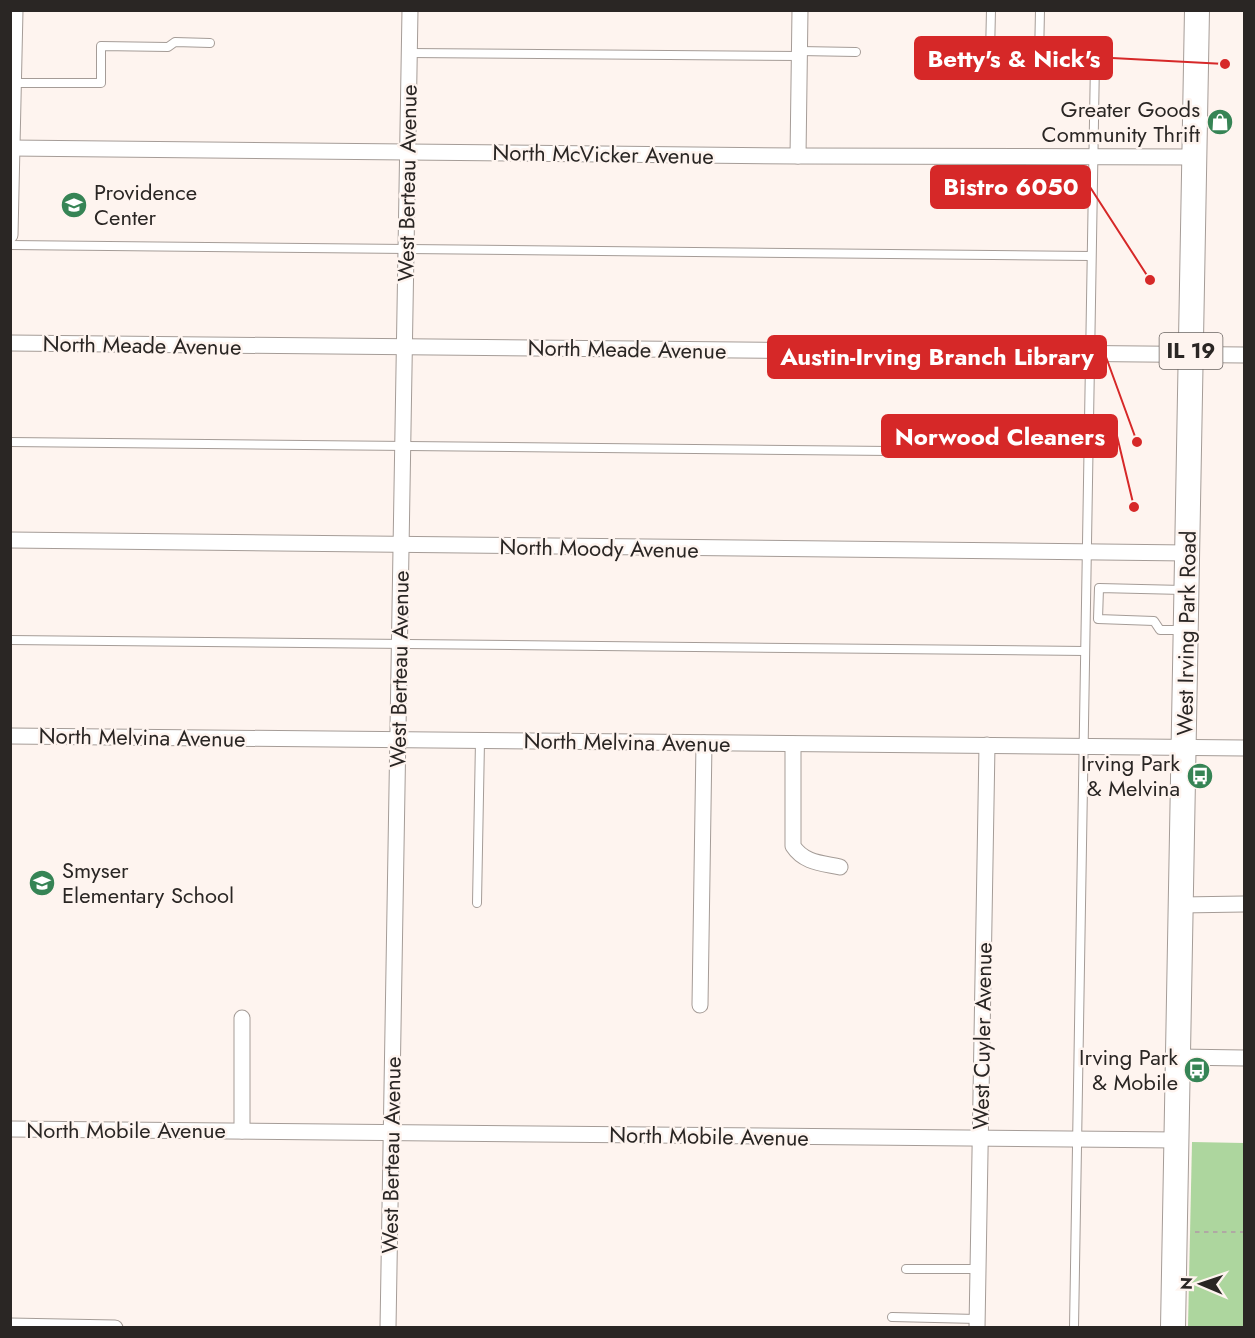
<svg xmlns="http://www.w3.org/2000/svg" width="1255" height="1338" font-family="Jost,sans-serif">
  <rect width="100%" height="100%" fill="#fef4ef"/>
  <path fill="#add69e" d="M1192,1142L1244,1143V1327H1188Z"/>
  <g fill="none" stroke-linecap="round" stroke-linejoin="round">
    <defs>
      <g id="lane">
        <path d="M1040,10L1039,59L1095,60L1074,1328"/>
        <path d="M800,51L856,52"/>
        <path d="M409,53L799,56"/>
        <path d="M976,54H1039"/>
        <path d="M990,54L991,10"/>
        <path d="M13,83H101V46L168,47L175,42L210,43"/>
        <path d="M10,245L1091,256"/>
        <path d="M10,442L1088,453"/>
        <path d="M1181,630H1160L1154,621L1098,619L1099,588L1183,590"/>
        <path d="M10,640L1085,651"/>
        <path d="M477,903L480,741"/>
        <path d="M906,1269H978"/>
        <path d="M892,1317L977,1319"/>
      </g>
      <g id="street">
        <path d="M10,148L798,156L1195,157"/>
        <path d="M798,156L800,10"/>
        <path d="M10,235L15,10"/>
        <path d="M10,343L1244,355"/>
        <path d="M10,540L1188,553"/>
        <path d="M10,736L1244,748"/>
        <path d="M793,744V846C804,863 822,863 840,867"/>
        <path d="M1181,905L1244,904"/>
        <path d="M700,1005L704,743"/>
        <path d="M1178,1057L1244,1058"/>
        <path d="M10,1129L1177,1140"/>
        <path d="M242,1131V1018"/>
        <path d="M10,1326L115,1328"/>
        <path d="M388,1328L410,10"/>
        <path d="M977,1328L987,745"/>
      </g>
      <path id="primary" d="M1173,1328L1197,10"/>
    </defs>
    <use href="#lane" stroke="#a59c97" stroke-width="10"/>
    <use href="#street" stroke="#a59c97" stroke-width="17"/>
    <use href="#primary" stroke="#a59c97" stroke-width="26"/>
    <path stroke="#b0a8a4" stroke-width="2" stroke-dasharray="4.5 4.5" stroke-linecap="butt" d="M1195,1232H1244"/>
    <use href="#lane" stroke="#fff" stroke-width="8"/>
    <use href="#street" stroke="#fff" stroke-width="15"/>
    <use href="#primary" stroke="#fff" stroke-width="24"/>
  </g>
  <defs>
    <symbol id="shop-disc" viewBox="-11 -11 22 22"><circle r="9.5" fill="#368455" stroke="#fef4ef"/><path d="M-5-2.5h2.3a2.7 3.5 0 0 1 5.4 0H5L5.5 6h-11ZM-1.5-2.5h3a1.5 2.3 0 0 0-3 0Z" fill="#fff"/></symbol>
    <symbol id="school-disc" viewBox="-11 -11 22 22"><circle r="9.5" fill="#368455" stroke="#fef4ef"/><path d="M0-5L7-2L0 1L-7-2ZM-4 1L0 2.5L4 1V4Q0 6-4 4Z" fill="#fff"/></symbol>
    <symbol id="bus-disc" viewBox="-11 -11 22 22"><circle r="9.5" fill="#368455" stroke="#fef4ef"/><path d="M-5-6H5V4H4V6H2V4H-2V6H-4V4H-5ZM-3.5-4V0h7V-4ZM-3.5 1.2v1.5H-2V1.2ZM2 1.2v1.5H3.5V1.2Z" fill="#fff"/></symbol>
  </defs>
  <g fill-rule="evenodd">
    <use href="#shop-disc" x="1205" y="107" width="30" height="30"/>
    <use href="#school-disc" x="59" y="190" width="30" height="30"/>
    <use href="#bus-disc" x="1185" y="761" width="30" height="30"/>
    <use href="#school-disc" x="27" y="868" width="30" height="30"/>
    <use href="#bus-disc" x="1182" y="1055" width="30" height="30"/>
  </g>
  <g text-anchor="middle" stroke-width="5" stroke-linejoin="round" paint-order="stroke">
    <rect fill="#fef4ef" stroke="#6a6461" stroke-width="1.5" x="1159.5" y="333" width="63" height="36" rx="4.5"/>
    <g font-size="21" font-weight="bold" fill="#2a2624">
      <text x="1191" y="358">IL 19</text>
    </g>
    <g font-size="22" fill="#2a2624" stroke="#fef4ef" text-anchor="end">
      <text x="1200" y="117">Greater Goods<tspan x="1200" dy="25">Community Thrift</tspan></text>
      <text x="94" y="200" text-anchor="start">Providence<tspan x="94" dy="25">Center</tspan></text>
      <text x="1180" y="771">Irving Park<tspan x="1180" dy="25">&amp; Melvina</tspan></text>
      <text x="62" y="878" text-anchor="start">Smyser<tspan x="62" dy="25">Elementary School</tspan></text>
      <text x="1178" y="1065">Irving Park<tspan x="1178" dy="25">&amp; Mobile</tspan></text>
    </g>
    <g font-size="22" fill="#2a2624" stroke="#fef4ef">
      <text transform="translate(603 154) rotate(1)" y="8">North McVicker Avenue</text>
      <text transform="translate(407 183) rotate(-89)" y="8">West Berteau Avenue</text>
      <text transform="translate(142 345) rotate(1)" y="8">North Meade Avenue</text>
      <text transform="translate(627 349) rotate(1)" y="8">North Meade Avenue</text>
      <text transform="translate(599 548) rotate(1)" y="8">North Moody Avenue</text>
      <text transform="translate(1186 633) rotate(-89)" y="8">West Irving Park Road</text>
      <text transform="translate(399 669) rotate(-89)" y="8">West Berteau Avenue</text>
      <text transform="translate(142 737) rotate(1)" y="8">North Melvina Avenue</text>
      <text transform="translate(627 742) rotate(1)" y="8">North Melvina Avenue</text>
      <text transform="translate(982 1036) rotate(-89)" y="8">West Cuyler Avenue</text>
      <text x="126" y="1138">North Mobile Avenue</text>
      <text transform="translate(709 1136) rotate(1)" y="8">North Mobile Avenue</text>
      <text transform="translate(391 1155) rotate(-89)" y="8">West Berteau Avenue</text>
    </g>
  </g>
  <path fill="none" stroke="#d62828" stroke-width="2" d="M1225 64L1112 58M1150 280L1090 187M1137 442L1106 357M1134 507L1117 436"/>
  <g fill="#d62828" stroke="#fef4ef" stroke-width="2">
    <circle cx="1225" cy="64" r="6"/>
    <circle cx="1150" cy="280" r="6"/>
    <circle cx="1137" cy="442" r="6"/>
    <circle cx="1134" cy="507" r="6"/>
  </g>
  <g fill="#d62828" stroke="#d62828" stroke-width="2">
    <rect x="915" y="37" width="197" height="42" rx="6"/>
    <rect x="931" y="166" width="159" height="42" rx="6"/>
    <rect x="768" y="336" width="338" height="42" rx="6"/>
    <rect x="882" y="415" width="235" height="42" rx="6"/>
  </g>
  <g font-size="24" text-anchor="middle" font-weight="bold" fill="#fff">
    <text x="1014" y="67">Betty's &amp; Nick's</text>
    <text x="1011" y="195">Bistro 6050</text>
    <text x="937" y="365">Austin-Irving Branch Library</text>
    <text x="1000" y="445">Norwood Cleaners</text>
  </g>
  <rect width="1255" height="1338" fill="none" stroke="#2a2624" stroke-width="24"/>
  <g transform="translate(1201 1284) rotate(272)" stroke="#fef4ef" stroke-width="4.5" paint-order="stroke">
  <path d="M0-4.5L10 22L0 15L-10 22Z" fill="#2a2624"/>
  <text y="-9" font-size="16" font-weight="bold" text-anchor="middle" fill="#2a2624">N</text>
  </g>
</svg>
